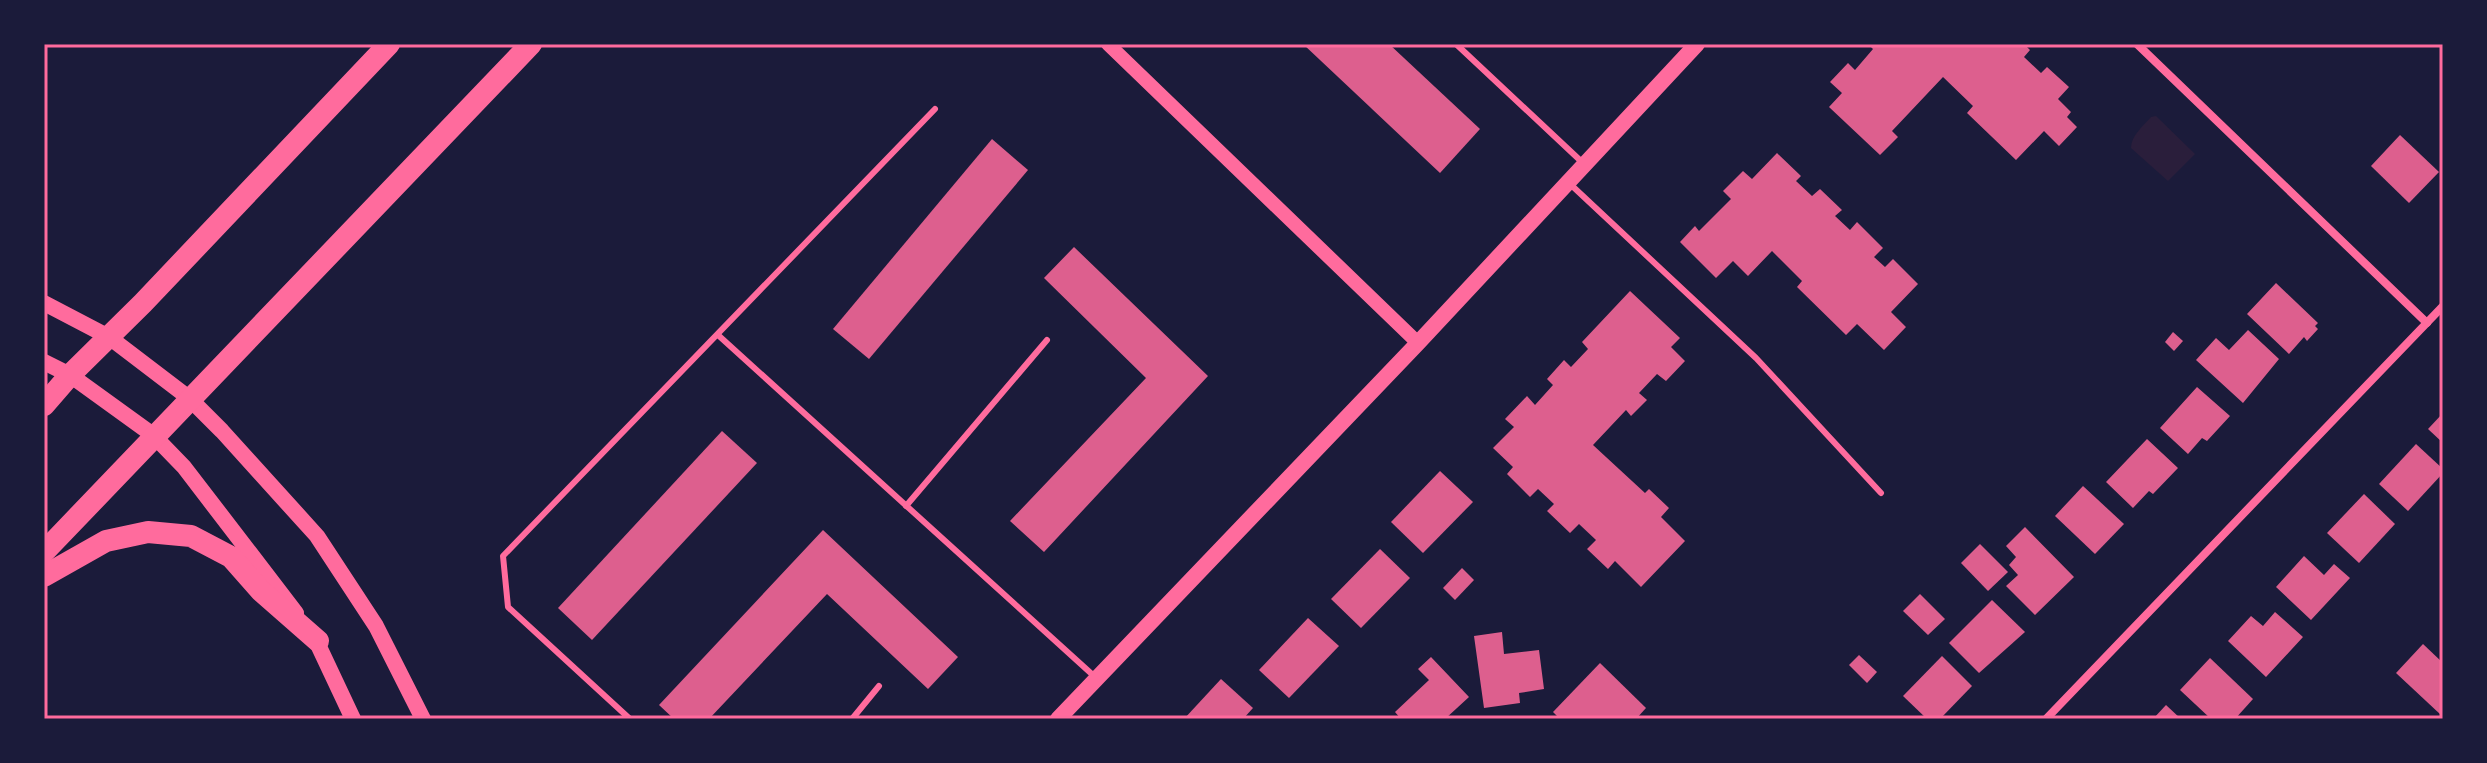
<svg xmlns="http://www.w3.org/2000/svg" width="2487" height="763" font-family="Cabin,sans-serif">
  <rect width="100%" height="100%" fill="#1b1b3a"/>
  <path fill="#2a1e3b" d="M2156,116L2195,154L2168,181L2131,148C2131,136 2143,126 2151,117Z"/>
  <g fill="#dd5f8e">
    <path d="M1303,44H1389L1480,129L1440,173Z"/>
    <path d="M1868,44H2024L2030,50L2024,57L2041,73L2047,67L2069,87L2058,99L2071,112L2067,117L2077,127L2059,146L2044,131L2016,160L1967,113L1973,106L1943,77L1892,131L1898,137L1880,155L1829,107L1842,93L1830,82L1848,63L1855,70L1873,49Z"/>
    <path d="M2400,135L2439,172L2409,203L2371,166Z"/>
    <path d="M992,139L1028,170L869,359L833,329Z"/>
    <path d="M1777,153L1801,176L1796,181L1812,196L1820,189L1842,210L1835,216L1850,230L1857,222L1883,248L1874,257L1885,267L1893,259L1918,284L1891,312L1906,327L1884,350L1857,324L1846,335L1797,287L1802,281L1772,251L1748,276L1733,261L1716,278L1680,242L1695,226L1699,231L1731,199L1723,191L1743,171L1752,179Z"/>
    <path d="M1074,247L1208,376L1044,552L1010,521L1146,378L1044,278Z"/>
    <path d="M2276,283L2318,323L2315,326L2318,329L2307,341L2304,337L2289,354L2247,314Z"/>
    <path d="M1630,291L1680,338L1671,347L1685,361L1666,381L1657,374L1639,393L1647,400L1631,416L1626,410L1593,445L1645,493L1649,489L1669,508L1661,517L1685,541L1641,587L1615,561L1608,569L1587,549L1596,540L1579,524L1570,533L1547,511L1554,504L1538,489L1530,497L1507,474L1513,467L1493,448L1514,427L1505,419L1527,396L1535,405L1553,385L1547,379L1564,360L1571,367L1588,349L1582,342Z"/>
    <path d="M2248,330L2279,359L2243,403L2196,360L2216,338L2229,350Z"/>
    <path d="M2173,332L2183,341L2174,351L2165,342Z"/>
    <path d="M2197,387L2230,416L2207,441L2202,438L2188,454L2160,428Z"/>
    <path d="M2443,413V443L2428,429Z"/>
    <path d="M722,431L757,463L592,640L558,608Z"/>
    <path d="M2147,439L2178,468L2153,494L2149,491L2133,508L2106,482Z"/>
    <path d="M2416,444L2443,469V473L2408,511L2379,484Z"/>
    <path d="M1440,471L1473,502L1423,553L1391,522Z"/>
    <path d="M2083,486L2124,524L2095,554L2055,516Z"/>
    <path d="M2364,494L2395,524L2359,563L2327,533Z"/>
    <path d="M2025,527L2074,577L2035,615L2006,586L2018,575L2009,565L2016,557L2006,546Z"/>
    <path d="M823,530L958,657L928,689L827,594L709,719H674L659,705Z"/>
    <path d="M1980,544L2008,572L1988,591L1961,563Z"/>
    <path d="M1380,549L1410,578L1361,628L1331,599Z"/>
    <path d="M2304,556L2324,575L2334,564L2350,578L2311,620L2276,587Z"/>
    <path d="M1462,568L1474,580L1455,600L1443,588Z"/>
    <path d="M1920,594L1945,619L1928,635L1903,611Z"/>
    <path d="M1992,600L2025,632L1979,673L1949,643Z"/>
    <path d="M2275,612L2303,637L2266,677L2228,641L2251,616L2263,626Z"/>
    <path d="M1308,618L1339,646L1289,698L1259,670Z"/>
    <path d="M1502,632L1504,654L1539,650L1544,689L1519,693L1520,703L1484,708L1474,636Z"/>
    <path d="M2423,644L2443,663L2441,715L2396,673Z"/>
    <path d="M1859,655L1877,672L1867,683L1849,665Z"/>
    <path d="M1942,656L1972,686L1940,719H1927L1903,696Z"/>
    <path d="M1431,657L1469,697L1445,719H1401L1395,712L1429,680L1418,669Z"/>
    <path d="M2210,658L2253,699L2235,719H2211L2180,690Z"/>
    <path d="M1600,663L1646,708L1636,719H1560L1553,712Z"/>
    <path d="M1221,679L1253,708L1243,719H1184Z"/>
    <path d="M2166,705L2181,719H2153Z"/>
  </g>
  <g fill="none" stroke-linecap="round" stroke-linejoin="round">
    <g stroke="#ff6b9d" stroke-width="6">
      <path d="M1456,44L1583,163"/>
      <path d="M1569,183L1756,358L1881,493"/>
      <path d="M718,335L1094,676"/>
      <path d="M906,506L1047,340"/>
      <path d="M630,719L508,607L503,556L935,109"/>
      <path d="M852,719L879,686"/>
    </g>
    <g stroke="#ff6b9d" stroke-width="8">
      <path d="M2137,44L2427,323"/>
      <path d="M2046,719L2443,306"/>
    </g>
    <path stroke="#ff6b9d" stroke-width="14" d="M1108,44L1418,343"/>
    <g stroke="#ff6b9d" stroke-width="16">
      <path d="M44,303L109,337L189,398L222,431L317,536L376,626L423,719"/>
      <path d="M44,362L70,375L153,435L184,467L296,613"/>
      <path d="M313,634L353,719"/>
      <path d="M1058,719L1418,343L1697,44"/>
    </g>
    <g stroke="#ff6b9d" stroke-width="22">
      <path d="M44,405L70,375L143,303L389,44"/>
      <path d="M44,552L531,44"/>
      <path d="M44,576L106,541L148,532L191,536L231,557L261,591L318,641"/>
    </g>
  </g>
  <rect width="2487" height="763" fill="none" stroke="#1b1b3a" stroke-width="92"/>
  <rect x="46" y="46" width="2395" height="671" fill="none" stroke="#ff6b9d" stroke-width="3"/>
</svg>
